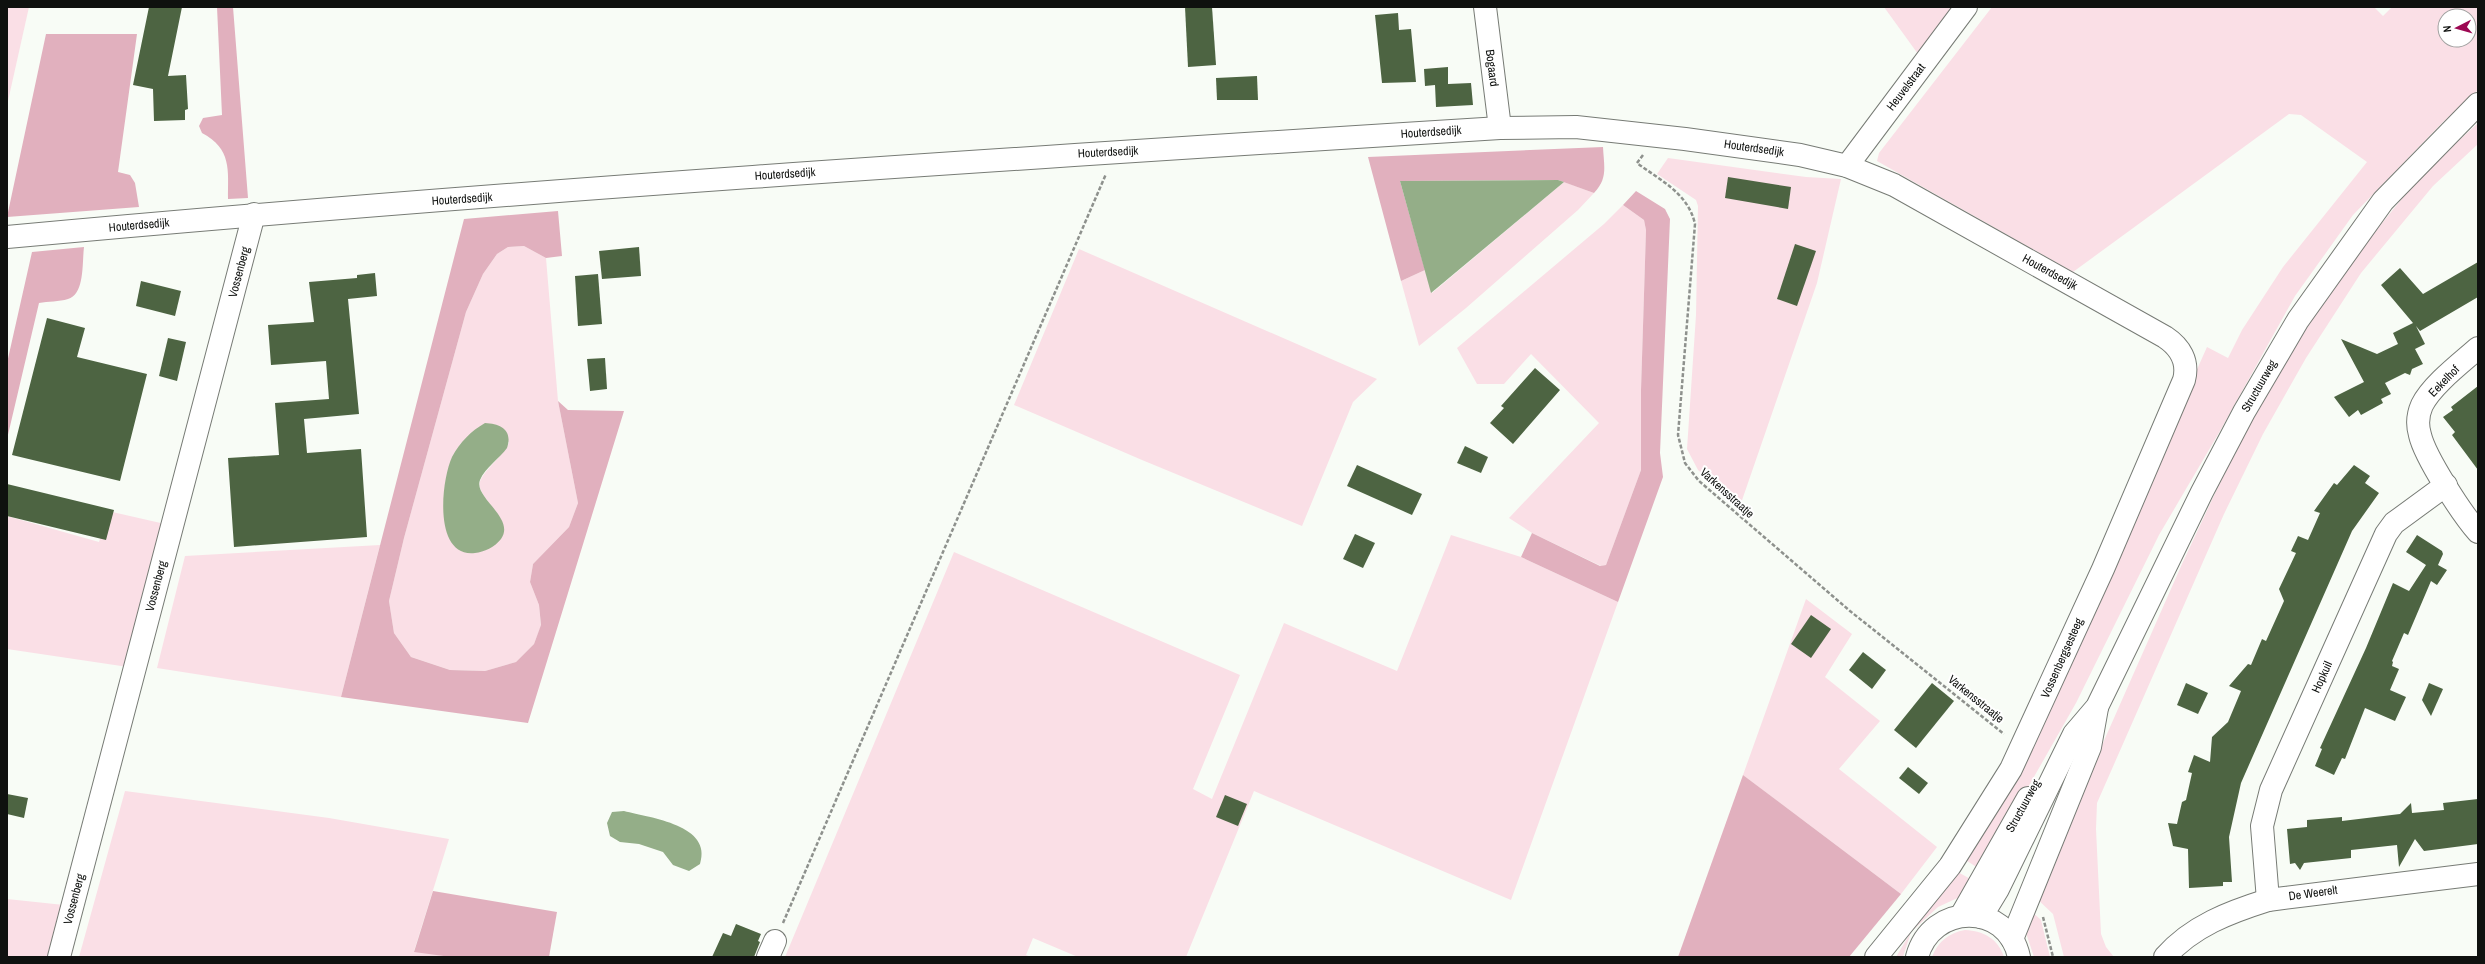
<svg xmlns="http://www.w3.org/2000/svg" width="2485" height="964" font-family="'Archivo Narrow',sans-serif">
  <rect width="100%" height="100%" fill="#f8fcf6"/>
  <g fill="#fadfe6" fill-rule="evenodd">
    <path d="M7,7H29L8,101H7Z"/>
    <path d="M1884,7H1954L1918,54Z"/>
    <path d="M1992,7H2374L2383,16L2392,7H2478V90L2443,122L2353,215L2295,296L2220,431L2159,535L2076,703L1981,870L1964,859L2040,722L2207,347L2228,358L2242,330L2283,267L2367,162L2301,115L2289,114L2073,272L1877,161L1879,153ZM2445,16H2469V40H2445Z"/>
    <path d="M2478,123V144L2433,186L2361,273L2306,358L2263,434L2224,514L2097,803L2096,829L2101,934L2106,947L2114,957H2064L2053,914L2035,897L2182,564L2239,442L2292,350L2349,264L2421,175Z"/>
    <path d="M1668,158L1806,177L1841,179L1817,283L1740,506L1698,470L1687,449L1696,315L1698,206L1696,200L1657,174Z"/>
    <path d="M1564,182L1594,193L1578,210L1466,308L1419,346L1401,281L1425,270L1432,293Z"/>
    <path d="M1623,205L1644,220L1646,230L1641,390V470L1609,557L1606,565L1601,566L1532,533L1509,518L1599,423L1531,354L1504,384H1477L1457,348L1604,224Z"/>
    <path d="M524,246L546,258L558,401L578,503L569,527L533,564L530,582L539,605L541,626L534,644L516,662L485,671L450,670L411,657L394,633L389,601L404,538L466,312L483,274L497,254L508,247ZM509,442C505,456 475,476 480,488C485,501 496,509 502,522L447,474L452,458L461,443Z"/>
    <path d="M1079,249L1377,379L1353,402L1302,526L1142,460L1014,405Z"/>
    <path d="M108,511L165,524L128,667L7,649V516L99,542Z"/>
    <path d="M1451,535L1521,557L1618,602L1511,900L1254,791L1186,957H1078L1033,938L1026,955L1031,957H785L954,552L1240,675L1193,789L1212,799L1284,623L1397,671Z"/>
    <path d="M380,545L341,697L157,668L185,556Z"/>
    <path d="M1806,599L1852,634L1825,677L1880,721L1839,769L1937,847L1901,894L1743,775Z"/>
    <path d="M125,791L329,818L449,839L414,951L451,957H79Z"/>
    <path d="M1956,871L1974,881L1964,895L1938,907L1911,932L1903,957H1896L1911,932Z"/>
    <path d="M7,899L64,905L51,957H7Z"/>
    <path d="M2028,908L2041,920L2050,957H2034L2024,927Z"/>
    <path d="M1965,930C1984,931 1998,939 2004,957H1932C1938,941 1949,933 1965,930Z"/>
  </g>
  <g fill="#e1b0be">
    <path d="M217,7H233L248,198L228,199C228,170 232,149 202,133L199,126L203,118L222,115Z"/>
    <path d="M46,34H137L118,172L130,175L135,183L139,207L7,217Z"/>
    <path d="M1603,147C1604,167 1608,178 1594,193L1558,180L1400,181L1425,270L1401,281L1368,157Z"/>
    <path d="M1636,191L1665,209L1670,219L1660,453L1663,477L1618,602L1521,557L1532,533L1600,566L1606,565L1641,470V390L1646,230L1644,220L1623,205Z"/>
    <path d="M558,211L562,256L546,258L524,246L508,247L497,254L483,274L466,312L404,538L389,601L394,633L411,657L450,670L485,671L516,662L534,644L541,625L539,605L530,582L533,564L569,527L578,503L558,401L568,410L624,411L528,723L341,697L464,219Z"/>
    <path d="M84,247C82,262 85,294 68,299C59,302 48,301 39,303L7,439V363L32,252Z"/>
    <path d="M1743,775L1901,894L1849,957H1678Z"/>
    <path d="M433,891L557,912L549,957H451L414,952Z"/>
  </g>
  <g fill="#94ae88">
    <path d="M1558,180L1564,182L1431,293L1400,181Z"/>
    <path d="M485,423C501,424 513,430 507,448C500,458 485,468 480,480C473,497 516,518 501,539C495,547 484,552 475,553C433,558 441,481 452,457C460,442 471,431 485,423Z"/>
    <path d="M624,811C651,818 713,825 700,864L689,871L673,865L663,852L639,844L620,842L610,836L607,823L612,812Z"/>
  </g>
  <g fill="#4d6442">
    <path d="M149,7H182L168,76L186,75L188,109L185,110V120L154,121L153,89L133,85Z"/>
    <path d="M1185,7H1212L1216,65L1188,67Z"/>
    <path d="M1398,13L1399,30L1411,29L1416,82L1382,83L1375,15Z"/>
    <path d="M1448,67V84L1471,83L1473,105L1436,107L1435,85L1425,86L1424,69Z"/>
    <path d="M1257,76L1258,100H1217L1216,78Z"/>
    <path d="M1728,177L1791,187L1788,209L1725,198Z"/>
    <path d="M1795,244L1816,251L1797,306L1777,299Z"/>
    <path d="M639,247L641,276L602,279L599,251Z"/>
    <path d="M2478,262V297L2420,331L2416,326L2425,344L2415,349L2423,364L2412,369L2410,375L2405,373L2385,383L2391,394L2381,399L2383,403L2361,415L2358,410L2349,417L2334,397L2364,382L2341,339L2377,354L2398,344L2393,333L2413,323L2381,285L2400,268L2423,294Z"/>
    <path d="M375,273L377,296L348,299L359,414L304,419L307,453L361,449L367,537L234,547L228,458L279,455L275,403L329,399L326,361L271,365L268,325L314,322L309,282L357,278V275Z"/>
    <path d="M598,274L602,324L578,326L575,276Z"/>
    <path d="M141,281L181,291L175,316L136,306Z"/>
    <path d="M47,318L85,328L77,357L147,374L120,481L12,455Z"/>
    <path d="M168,338L186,342L177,381L159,376Z"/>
    <path d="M605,358L607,389L590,391L587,359Z"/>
    <path d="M1535,368L1560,390L1513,444L1490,423L1504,408L1501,406Z"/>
    <path d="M2478,386V470L2452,435L2455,432L2443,417L2453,410L2451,407Z"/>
    <path d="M1465,446L1488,457L1481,473L1457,463Z"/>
    <path d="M1357,465L1422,494L1412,515L1347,486Z"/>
    <path d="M2354,465L2370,476L2365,483L2379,493L2352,531L2241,783L2229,837L2232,882H2223V886L2189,888L2188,849L2173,846L2168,823L2177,824L2182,802L2186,800L2192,773L2188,772L2194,755L2210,762L2212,737L2228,722L2241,691L2229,686L2248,664L2251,665L2262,639L2266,641L2284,601L2279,589L2296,553L2291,551L2298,536L2308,540L2320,513L2314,511L2334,483L2337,485Z"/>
    <path d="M7,484L114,510L106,540L7,516Z"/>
    <path d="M1355,534L1375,543L1363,568L1343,559Z"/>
    <path d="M2417,535L2442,551L2443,554L2438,565L2447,570L2437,585L2431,581L2408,635L2404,633L2392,661L2393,662L2392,666L2399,669L2390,690L2406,697L2395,721L2365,708L2345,759L2342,758L2334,775L2315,766L2322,749L2320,748L2366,648L2393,583L2409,591L2426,565L2406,552Z"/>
    <path d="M1811,615L1831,629L1811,658L1791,644Z"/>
    <path d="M1863,652L1886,670L1872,689L1849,670Z"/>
    <path d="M1932,683L1954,701L1916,748L1894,730Z"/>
    <path d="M2186,683L2208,693L2198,714L2177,705Z"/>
    <path d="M2429,683L2443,689L2431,716L2422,700Z"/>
    <path d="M1908,767L1928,783L1919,794L1899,778Z"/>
    <path d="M7,794L28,798L24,818L7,814Z"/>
    <path d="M1225,795L1247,804L1238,826L1216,817Z"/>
    <path d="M2478,799V844L2424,851L2415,839L2399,867L2397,845L2351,850V858L2304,863L2300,870L2295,863L2290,864L2287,829L2307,827V820L2342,817V821L2400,814L2411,803L2412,813L2444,810L2443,803Z"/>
    <path d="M736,924L761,934L758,941L760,942L754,957H712L723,933L731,936Z"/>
  </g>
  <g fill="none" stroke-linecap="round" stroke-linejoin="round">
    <defs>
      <g id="minor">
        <path d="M1485,7L1500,128"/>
        <path d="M1847,166L1966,7"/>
        <path d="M7,237C504,191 1002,159 1500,128L1576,127L1685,139L1800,155L1847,166L1894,185L2165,337C2180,347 2189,361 2184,380L2103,569L2011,769L1950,866L1876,957"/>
        <path d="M2478,348C2461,363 2432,385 2422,405C2418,414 2417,425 2420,435C2425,457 2462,514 2478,532"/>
        <path d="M2268,900L2262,826L2271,790L2386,534L2394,523L2446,485"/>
        <path d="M59,957L254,214"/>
        <path d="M768,957L775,941"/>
        <path d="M2165,957C2192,926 2230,912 2268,900L2478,874"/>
      </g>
      <g id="secondary">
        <path d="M1961,916L2028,798"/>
        <path d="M1981,917L1998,889L2074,734L2097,707L2202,492L2244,412L2298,320L2383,201L2478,104"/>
        <path d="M2012,939L2090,747L2097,708"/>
        <path d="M1917,957C1931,903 2007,901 2019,957"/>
      </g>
    </defs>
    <use href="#minor" stroke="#777b75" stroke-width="24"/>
    <use href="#secondary" stroke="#777b75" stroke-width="24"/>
    <g stroke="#8e918d" stroke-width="2.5" stroke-dasharray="4 2" stroke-linecap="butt">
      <path d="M1643,155L1637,163C1661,181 1688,193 1695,224L1678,435L1685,463L1699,481L1850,611L2004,734"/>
      <path d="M2043,917L2053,957"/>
      <path d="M783,923L1106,174"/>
    </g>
    <use href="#minor" stroke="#fff" stroke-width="22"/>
    <use href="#secondary" stroke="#fff" stroke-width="22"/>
  </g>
  <g text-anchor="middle" stroke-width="4" stroke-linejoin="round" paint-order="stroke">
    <g font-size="12" fill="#0f110f" stroke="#fff">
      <text transform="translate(1492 68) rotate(83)" y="4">Bogaard</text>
      <text transform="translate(1906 87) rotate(-53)" y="4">Heuvelstraat</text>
      <text transform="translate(1431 132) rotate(-4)" y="4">Houterdsedijk</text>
      <text transform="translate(1754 148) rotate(8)" y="4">Houterdsedijk</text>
      <text transform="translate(1108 152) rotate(-3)" y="4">Houterdsedijk</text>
      <text transform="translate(785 174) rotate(-4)" y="4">Houterdsedijk</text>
      <text transform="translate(462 199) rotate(-4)" y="4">Houterdsedijk</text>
      <text transform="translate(139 225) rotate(-5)" y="4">Houterdsedijk</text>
      <text transform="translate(239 272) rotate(-75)" y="4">Vossenberg</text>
      <text transform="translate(2050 272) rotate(29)" y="4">Houterdsedijk</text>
      <text transform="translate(2444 381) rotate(-46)" y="4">Eekelhof</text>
      <text transform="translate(2259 386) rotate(-60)" y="4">Structuurweg</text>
      <text transform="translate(1727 493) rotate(42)" y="4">Varkensstraatje</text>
      <text transform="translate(156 586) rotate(-75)" y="4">Vossenberg</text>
      <text transform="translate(2062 658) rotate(-66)" y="4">Vossenbergsesteeg</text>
      <text transform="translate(2322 677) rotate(-66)" y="4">Hopkuil</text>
      <text transform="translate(1976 699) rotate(39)" y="4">Varkensstraatje</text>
      <text transform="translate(2023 806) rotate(-61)" y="4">Structuurweg</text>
      <text transform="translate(2313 893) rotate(-8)" y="4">De Weerelt</text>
      <text transform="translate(74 899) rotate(-75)" y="4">Vossenberg</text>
    </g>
  </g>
  <rect width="2485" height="964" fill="none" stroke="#0f110f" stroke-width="16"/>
  <g transform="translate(2457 28) rotate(264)"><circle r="19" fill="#ffffff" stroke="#9fa09f"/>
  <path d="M0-3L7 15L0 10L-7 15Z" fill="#9d0752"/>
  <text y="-6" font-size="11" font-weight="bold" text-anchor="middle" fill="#0f110f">N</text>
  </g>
</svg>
